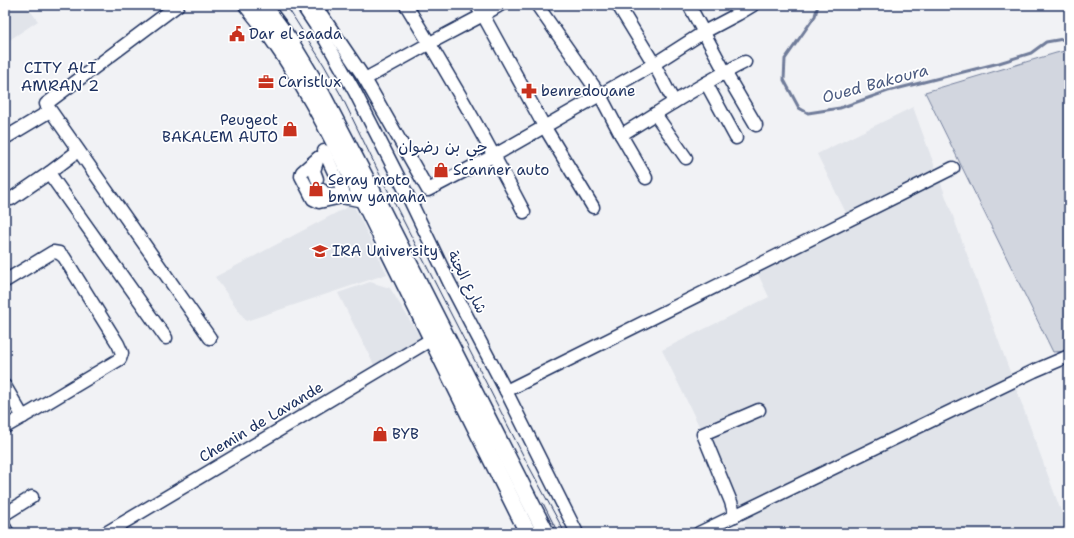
<svg xmlns="http://www.w3.org/2000/svg" width="1074" height="538" font-family="'Shantell Sans','Playpen Sans Arabic',sans-serif">
  <rect width="100%" height="100%" fill="#f1f2f5"/>
  <filter id="ink" filterUnits="userSpaceOnUse"><feTurbulence type="fractalNoise" baseFrequency=".025" numOctaves="2"/><feDisplacementMap in="SourceGraphic" scale="8" xChannelSelector="R" yChannelSelector="G"/><feConvolveMatrix kernelMatrix="1 2 1 2 8 2 1 2 1" color-interpolation-filters="sRGB"/></filter>
  <g filter="url(#ink)">
    <g fill="#e1e4ea">
      <path d="M5,5H31L28,8L38,21L5,43Z"/>
      <path d="M913,107L1069,533H723L746,522L662,350L769,297L755,268L850,221L817,154Z"/>
      <path d="M353,204L387,274L246,321L215,277Z"/>
      <path d="M370,282L390,288L422,340L374,365L338,293Z"/>
    </g>
    <path fill="#d2d6df" stroke="#76829e" d="M1069,50V351L1053,352L925,92L1056,53Z"/>
    <g fill="none" stroke-linecap="round" stroke-linejoin="round">
      <path stroke="#707c9a" stroke-width="3" d="M818,5L815,16L785,59L784,80L799,108L808,113L840,108L888,91L999,63L1031,53L1046,42L1069,38"/>
      <defs>
        <g id="minor">
          <path d="M178,5L46,104L210,338"/>
          <path d="M302,5L326,41L355,92L406,192L449,282L506,391L577,533"/>
          <path d="M315,5L365,79L428,190L495,155L654,64L704,32L738,14L753,5"/>
          <path d="M406,5C448,73 487,141 524,212"/>
          <path d="M476,5L483,15L544,126L593,207"/>
          <path d="M537,5L600,95L621,135L646,178"/>
          <path d="M618,5L654,64L674,102"/>
          <path d="M689,5L725,72L756,125"/>
          <path d="M365,79L430,43L483,15L500,5"/>
          <path d="M706,83L736,138"/>
          <path d="M655,114L686,158"/>
          <path d="M621,135C662,110 702,83 745,62"/>
          <path d="M5,138L50,111"/>
          <path d="M324,151L346,198"/>
          <path d="M318,158L302,172L301,176L313,199L319,202L342,197"/>
          <path d="M49,173L166,338"/>
          <path d="M317,179L314,171L318,158"/>
          <path d="M322,190L324,193L363,201"/>
          <path d="M11,199L49,173L78,151"/>
          <path d="M5,281L53,252L59,253L64,257L118,344L122,353L120,359L33,411L5,427"/>
          <path d="M5,386L23,417"/>
          <path d="M506,391L953,168"/>
          <path d="M5,514L32,497"/>
          <path d="M735,516L731,502L703,434L759,410"/>
          <path d="M5,528L8,533"/>
          <path d="M106,533L432,339"/>
          <path d="M699,533L1034,371L1069,356"/>
        </g>
        <g id="major">
          <path d="M247,5C306,75 346,166 387,248C433,343 481,438 528,533"/>
          <path d="M263,5L289,40L320,91L369,185L546,533"/>
        </g>
      </defs>
      <use href="#minor" stroke="#1b2f5e" stroke-width="15"/>
      <use href="#major" stroke="#1b2f5e" stroke-width="19"/>
      <use href="#minor" stroke="#fff" stroke-width="12"/>
      <use href="#major" stroke="#fff" stroke-width="16"/>
      <g stroke="#1b2f5e" stroke-width="1">
        <path d="M286,5L324,65L342,97L380,175L525,459L565,533"/>
        <path d="M543,503L558,533"/>
      </g>
    </g>
  </g>
  <defs>
    <symbol id="civic-bare" viewBox="-9 -9 18 18"><path d="M-.6-6.5H3V-4.5H.6V-3L4-1V1h2V6H-6V1h2V-1L-.6-3ZM-1.2 2.5V6h2.4V2.5Z" fill="#c8321e" stroke="#fff" stroke-width="2.5" paint-order="stroke"/></symbol>
    <symbol id="office-bare" viewBox="-9 -9 18 18"><path d="M-6-3h4V-5.5h4V-3h4V5H-6ZM-1-4.5V-3h2v-1.5ZM-6 0V1H6V0Z" fill="#c8321e" stroke="#fff" stroke-width="2.5" paint-order="stroke"/></symbol>
    <symbol id="pharmacy-bare" viewBox="-9 -9 18 18"><path d="M-2-6h4v4h4v4h-4v4h-4v-4h-4v-4h4Z" fill="#c8321e" stroke="#fff" stroke-width="2.5" paint-order="stroke"/></symbol>
    <symbol id="shop-bare" viewBox="-9 -9 18 18"><path d="M-5-2.5h2.3a2.7 3.5 0 0 1 5.4 0H5L5.5 6h-11ZM-1.5-2.5h3a1.5 2.3 0 0 0-3 0Z" fill="#c8321e" stroke="#fff" stroke-width="2.5" paint-order="stroke"/></symbol>
    <symbol id="university-bare" viewBox="-9 -9 18 18"><path d="M0-5L7-2L0 1L-7-2ZM-4 1L0 2.5L4 1V4Q0 6-4 4Z" fill="#c8321e" stroke="#fff" stroke-width="2.5" paint-order="stroke"/></symbol>
  </defs>
  <g fill-rule="evenodd">
    <use href="#civic-bare" x="226" y="23" width="22" height="22"/>
    <use href="#office-bare" x="255" y="71" width="22" height="22"/>
    <use href="#pharmacy-bare" x="518" y="80" width="22" height="22"/>
    <use href="#shop-bare" x="279" y="118" width="22" height="22"/>
    <use href="#shop-bare" x="430" y="159" width="22" height="22"/>
    <use href="#shop-bare" x="305" y="178" width="22" height="22"/>
    <use href="#university-bare" x="309" y="240" width="22" height="22"/>
    <use href="#shop-bare" x="369" y="423" width="22" height="22"/>
  </g>
  <g text-anchor="middle" stroke-width="3.5" stroke-linejoin="round" paint-order="stroke">
    <g font-size="15" fill="#1b2f5e" stroke="#fff" text-anchor="start">
      <text x="249" y="39">Dar el saada</text>
      <text x="278" y="87">Caristlux</text>
      <text x="541" y="96">benredouane</text>
      <text x="278" y="125" text-anchor="end">Peugeot<tspan x="278" dy="17">BAKALEM AUTO</tspan></text>
      <text x="453" y="175">Scanner auto</text>
      <text x="328" y="185">Seray moto<tspan x="328" dy="17">bmw yamaha</tspan></text>
      <text x="332" y="256">IRA University</text>
      <text x="392" y="439">BYB</text>
    </g>
    <g font-size="15" fill="#1b2f5e" stroke="#fff">
      <text transform="translate(467 282) rotate(63)" y="5">شارع الجنة</text>
      <text transform="translate(261 422) rotate(-31)" y="5">Chemin de Lavande</text>
    </g>
    <g font-size="16" fill="#1b2f5e" stroke="#fff">
      <text x="60" y="73">CITY ALI<tspan x="60" dy="18">AMRAN 2</tspan></text>
      <text x="443" y="152">حي بن رضوان</text>
    </g>
    <g font-size="16" font-style="italic" fill="#4c5c81" stroke="#fff">
      <text transform="translate(875 83) rotate(-15)" y="6">Oued Bakoura</text>
    </g>
  </g>
  <rect width="1074" height="538" fill="none" stroke="#fff" stroke-width="20"/>
  <rect x="10" y="10" width="1054" height="518" fill="none" stroke="#1b2f5e" stroke-width="1.5" filter="url(#ink)"/>
</svg>
